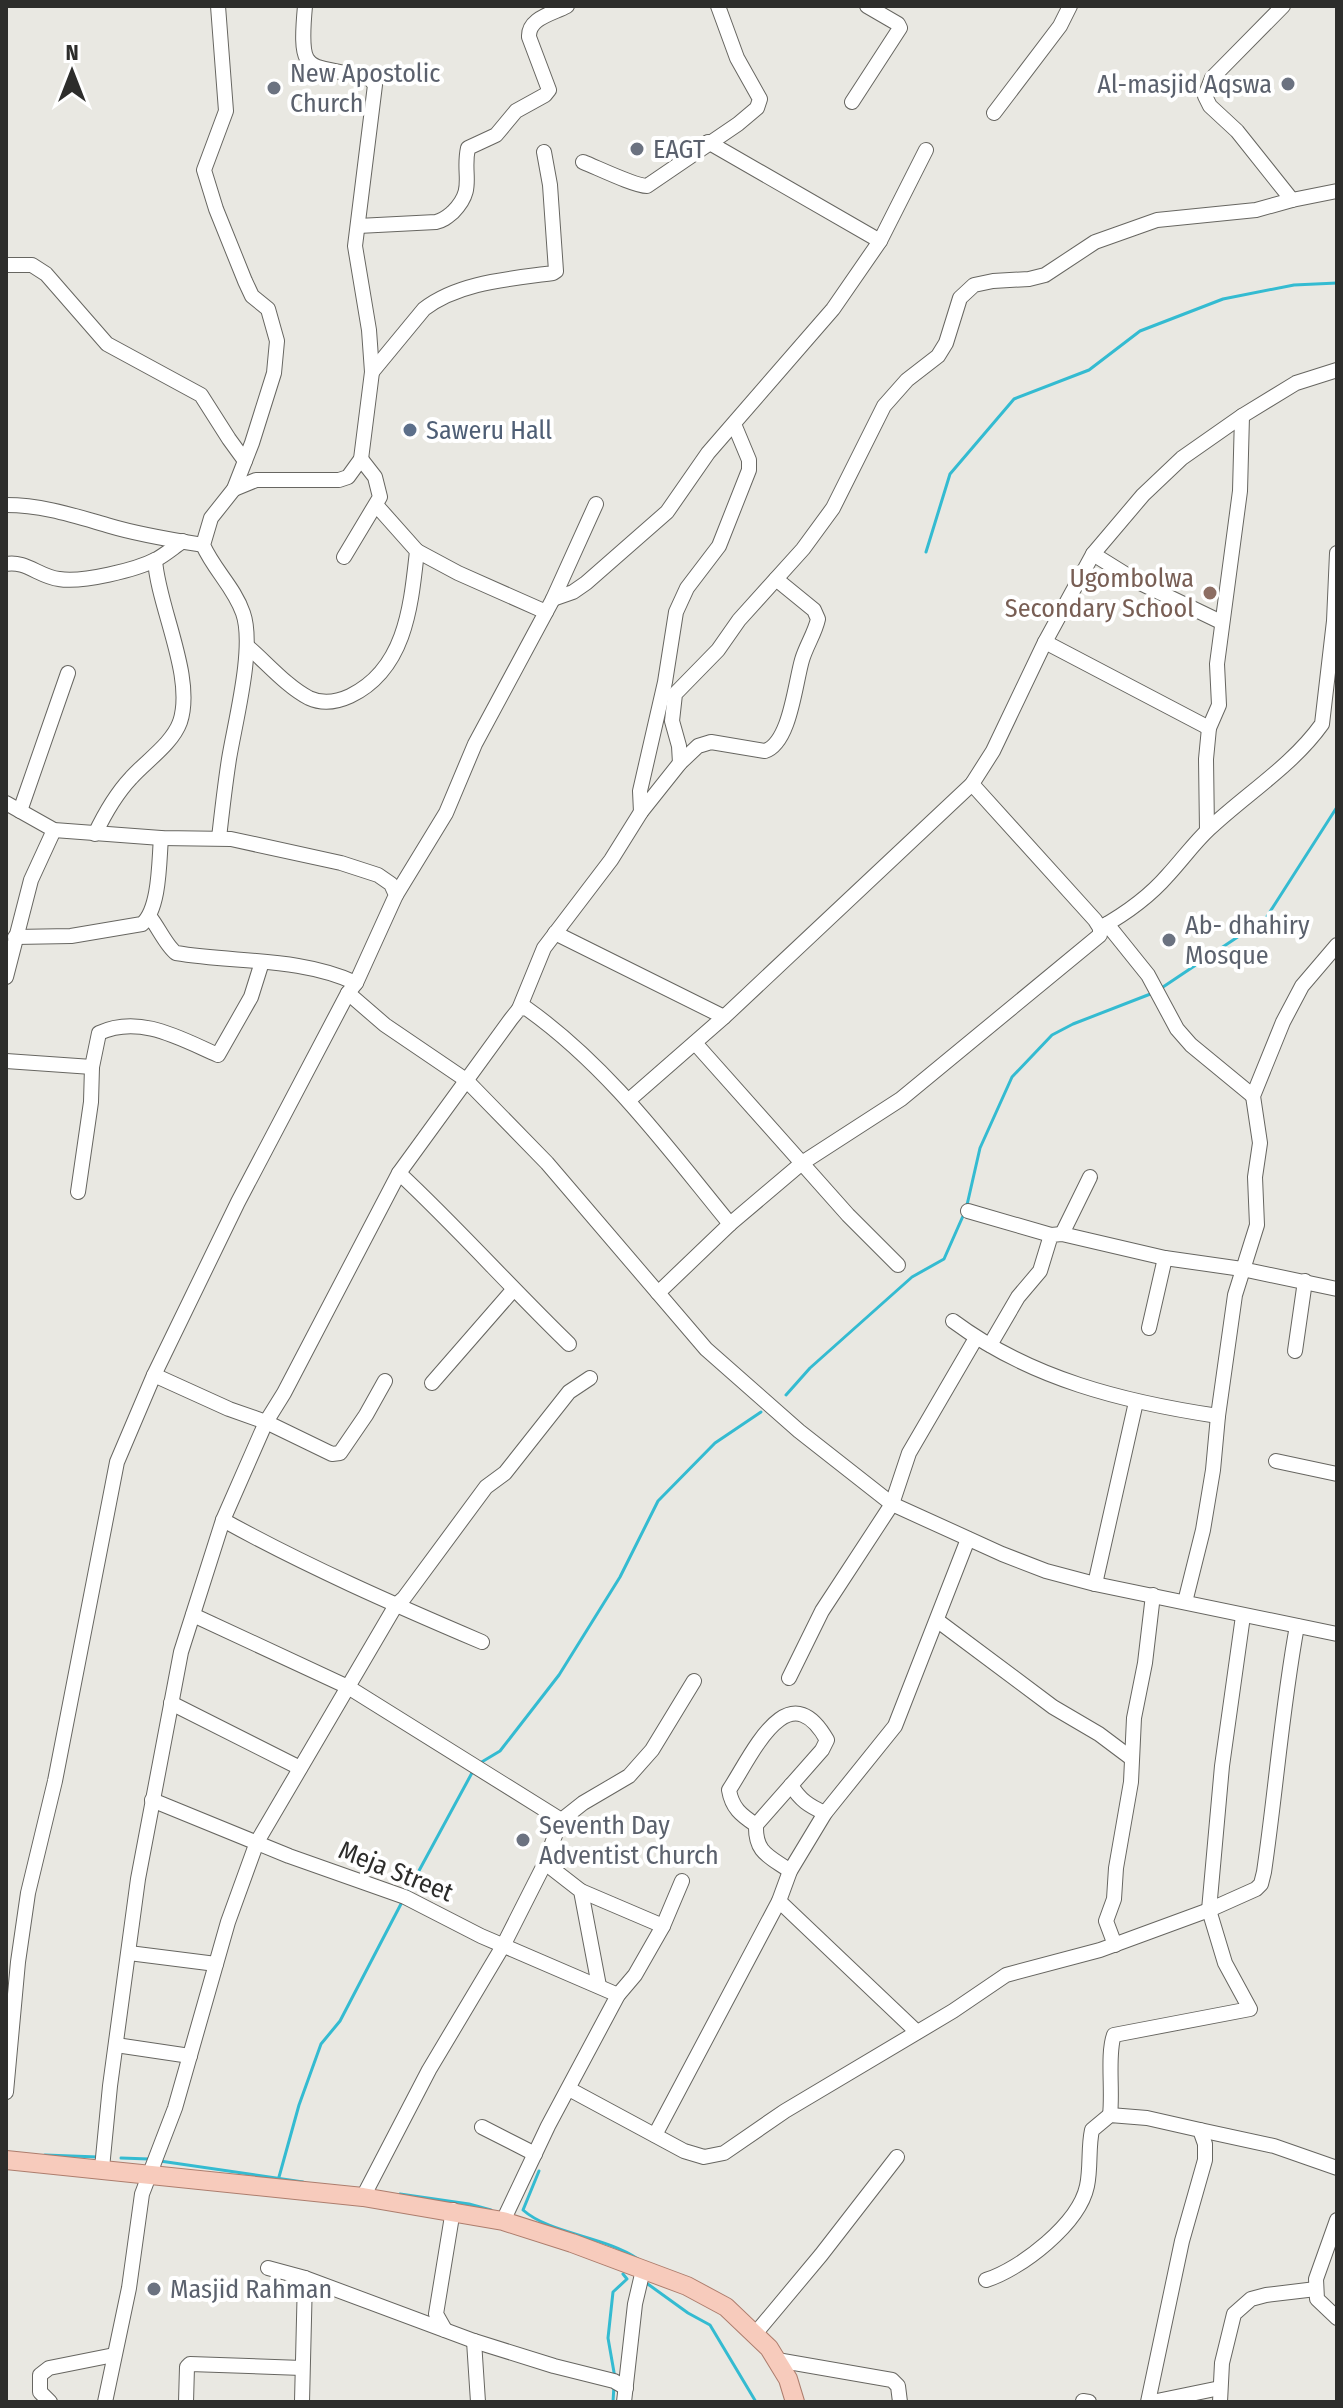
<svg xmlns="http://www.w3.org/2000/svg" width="1343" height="2408" font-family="'Fira Sans Condensed',sans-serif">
  <rect width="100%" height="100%" fill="#e9e8e2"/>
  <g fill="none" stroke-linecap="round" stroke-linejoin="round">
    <g stroke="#34bbd1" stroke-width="3">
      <path d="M926,552L950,474L1014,399L1089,370L1140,331L1223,299L1294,285L1337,283"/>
      <path d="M1160,989L1266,918L1337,807"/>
      <path d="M967,1205L980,1148L1012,1077L1052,1035L1073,1024L1153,993"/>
      <path d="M786,1395L810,1368L912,1277L944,1259L963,1216"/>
      <path d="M480,1763L500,1751L559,1675L620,1577L658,1501L715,1443L761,1412"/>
      <path d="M408,1891L473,1771"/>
      <path d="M45,2155L98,2157"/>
      <path d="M121,2158L149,2159"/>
      <path d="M160,2161L303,2182"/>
      <path d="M539,2171L523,2210C550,2234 604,2236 638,2259"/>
      <path d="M279,2177L299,2105L321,2044L340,2021L402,1902"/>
      <path d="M400,2194L469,2204L491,2210"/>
      <path d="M645,2282L688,2313L710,2325L756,2402"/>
      <path d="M615,2378L608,2338L613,2292L627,2279L623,2274"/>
      <path d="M613,2402L614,2385"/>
    </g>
    <defs>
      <g id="minor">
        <path d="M218,6L226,111L204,170L216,209L245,281L252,296L268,309L277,341L274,373L252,443L234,489L211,518L203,545C214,570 234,587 243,613C255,647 235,722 229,759C225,785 222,811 219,838"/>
        <path d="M1283,6L1212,78L1205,96L1210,106L1237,131L1292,200"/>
        <path d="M852,102L900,28L898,24L867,6"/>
        <path d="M994,113L1060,26L1070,6"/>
        <path d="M708,142L880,241"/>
        <path d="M583,162C598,168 635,186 647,186L738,124L757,108L760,99L737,58L718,6"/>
        <path d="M358,226L436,222C444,220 447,217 453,212C476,189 462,175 468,148L496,135L516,111L545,95L549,90L529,37C528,18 552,14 567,6"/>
        <path d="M6,265H32L46,274L107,344L201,395L229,439L245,461"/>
        <path d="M372,372L424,309C459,282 510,279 553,273L556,271L550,185L544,152"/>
        <path d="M234,489L256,480H339L348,477L361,459L372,372L369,330L355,246L375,85L370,79C309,61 298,82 305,6"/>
        <path d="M6,505C43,505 75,516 110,526C140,535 172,540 203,545"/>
        <path d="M417,551L458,573L546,612"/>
        <path d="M1093,554L1138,582L1221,622"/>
        <path d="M344,557L380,497L375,477L361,459"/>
        <path d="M6,564C25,560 40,577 59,579C82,583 136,570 157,559C166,554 174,547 183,541"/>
        <path d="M553,599L573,592L586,583L667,512L708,453L833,309L880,241L926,150"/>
        <path d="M1045,642L1209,728"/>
        <path d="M247,646C266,662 286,686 309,698C322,704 337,702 350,696C406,669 411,605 417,551L377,506"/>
        <path d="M680,763L679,746L672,721L675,694L718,650L739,620L803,549L833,508L884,406L907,380L938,356L946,343L960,298L974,285L993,281L1029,279L1045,275L1095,242L1157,220L1256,210L1292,200L1337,191"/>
        <path d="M6,803L54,830L161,838L231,839L341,863L378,875L391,884L396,895L356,983L348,993L238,1202L154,1375L117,1462L55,1781L28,1893L18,1962L6,2092"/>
        <path d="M20,811L68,673"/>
        <path d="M641,812L640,791L665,682L676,612L687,588L719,546L749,470V460L734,424"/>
        <path d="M1207,830L1206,759L1209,728L1219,705L1217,664L1240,491L1242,416"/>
        <path d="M95,834C105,813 115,795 131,778C146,761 172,744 180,722C195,677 158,607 155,560"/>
        <path d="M396,895L446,813L475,744L553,599L596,504"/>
        <path d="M150,917C158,927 167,947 176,953C236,963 300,957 356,983"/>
        <path d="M1107,924L1148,975L1177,1029L1191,1045L1253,1096"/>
        <path d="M1100,928C1125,914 1149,897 1168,875C1182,860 1194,843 1209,829C1246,794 1292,766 1322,724L1334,621L1337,553"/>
        <path d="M555,933L724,1017"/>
        <path d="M15,937L71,936L142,924C160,909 159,860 161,838"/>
        <path d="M6,977L31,880L54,830"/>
        <path d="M348,993L385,1025L466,1080L547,1163L706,1349L799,1431L892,1504L1002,1554L1046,1571L1095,1584L1337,1634"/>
        <path d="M519,1009L544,948L611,860L641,812L680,763L698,746L711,742L765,751C790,743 795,684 802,660C806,646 815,633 818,619L814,610L776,579"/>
        <path d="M695,1043L848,1215L898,1265"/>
        <path d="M6,1061L92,1067"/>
        <path d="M629,1100L724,1017L972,784L993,751L1045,642L1093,554L1143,495L1182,458L1242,416L1296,383L1337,370"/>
        <path d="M399,1173C458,1228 511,1288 569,1344"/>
        <path d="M78,1192L91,1102L92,1067L99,1033C140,1014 181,1039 218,1055L251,997L262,962"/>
        <path d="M968,1211L1051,1235"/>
        <path d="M1062,1234L1090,1177"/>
        <path d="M658,1293L730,1224L802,1163L901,1099L1100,935V928L1095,920L972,784"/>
        <path d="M953,1321C1031,1379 1124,1402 1218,1416"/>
        <path d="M1149,1328L1165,1258"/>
        <path d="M990,1345L1018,1297L1040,1271L1051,1235L1062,1234L1165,1258L1242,1269L1337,1289"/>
        <path d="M1295,1351L1305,1281"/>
        <path d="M154,1375L229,1409L266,1422L332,1454L340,1453L366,1415L385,1381"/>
        <path d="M432,1383L513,1290"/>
        <path d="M1276,1461L1337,1474"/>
        <path d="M223,1520C306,1566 395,1605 482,1642"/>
        <path d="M1095,1584L1136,1402"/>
        <path d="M1185,1602L1203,1530L1213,1470L1218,1416L1235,1295L1257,1225L1255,1177L1260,1143L1253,1096L1283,1022L1302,986L1337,945"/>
        <path d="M193,1615L348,1687L558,1818L557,1830L545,1863L503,1946L429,2070L363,2197"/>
        <path d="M938,1621L1053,1707L1099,1734L1131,1758"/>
        <path d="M789,1678L822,1611L892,1504L909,1453L976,1338"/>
        <path d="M171,1703L300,1768"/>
        <path d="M791,1785C800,1800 809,1806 825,1813"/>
        <path d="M152,1800L289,1856L405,1897L481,1936L618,1995"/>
        <path d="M559,1822L583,1803L629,1776L652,1750L694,1681"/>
        <path d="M756,1825C741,1815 732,1808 729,1790C752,1755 788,1671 827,1740L822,1750L756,1825C755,1853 769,1856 790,1871"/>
        <path d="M545,1863L581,1891L599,1986"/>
        <path d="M581,1891L663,1926"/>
        <path d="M779,1901L917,2032"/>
        <path d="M1115,1945L1106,1921L1114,1899L1116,1868L1131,1782L1134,1718L1145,1663L1153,1595"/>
        <path d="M129,1953L216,1964"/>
        <path d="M116,2045L190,2056"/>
        <path d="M569,2089L684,2151L704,2157L724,2153L785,2111L953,2011L1006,1975L1100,1950L1209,1910L1256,1889L1261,1884L1264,1872C1276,1790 1282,1707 1297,1626"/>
        <path d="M1110,2115C1113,2091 1107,2054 1114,2035L1250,2009L1225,1963L1209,1910L1222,1766L1243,1616"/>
        <path d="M482,2127L535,2154"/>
        <path d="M1200,2130L1274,2146L1337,2168"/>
        <path d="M655,2135L779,1901L790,1871L825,1813L895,1726L968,1539"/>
        <path d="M102,2168L110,2086L138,1879L181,1652L223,1520L266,1422L284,1393L399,1173L511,1019L519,1009L526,1008C608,1066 666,1146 730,1224"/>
        <path d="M1337,2220L1316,2279L1317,2299L1337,2318"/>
        <path d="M503,2221L548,2126L618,1995L635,1975L663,1926L682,1881"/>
        <path d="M268,2268L305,2278L474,2341L554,2366L614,2381L626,2388"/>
        <path d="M986,2280C1021,2269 1079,2224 1087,2186C1091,2167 1088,2148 1092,2130L1110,2115L1147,2118L1200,2130L1205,2144V2160L1182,2241L1148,2402"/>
        <path d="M445,2330L436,2314L453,2210"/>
        <path d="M755,2334L821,2255L897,2157"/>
        <path d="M474,2341L478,2402"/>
        <path d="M777,2360L892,2380L898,2386L900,2402"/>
        <path d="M1083,2401L1089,2402"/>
        <path d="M50,2402L40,2392V2375L49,2368L114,2355"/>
        <path d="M105,2402L129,2288L142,2194L175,2108L228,1922L257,1842L396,1605L404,1598L486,1487L505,1473L569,1392L590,1378"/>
        <path d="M186,2402L187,2367L190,2364L302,2368"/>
        <path d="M302,2402L305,2278"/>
        <path d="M624,2402L635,2304L643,2270"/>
        <path d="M1152,2402L1220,2388"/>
        <path d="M1220,2402L1222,2363L1234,2314L1251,2299L1266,2295L1316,2289"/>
      </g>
      <path id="major" d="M6,2160L363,2197L503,2221L572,2243L687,2286L726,2307L769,2348L788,2379L795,2402"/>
    </defs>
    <use href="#minor" stroke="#676661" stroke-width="16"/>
    <use href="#major" stroke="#ad7d6d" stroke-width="20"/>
    <use href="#minor" stroke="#fff" stroke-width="14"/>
    <use href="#major" stroke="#f7cbbc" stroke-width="18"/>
  </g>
  <g fill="#6b7280" stroke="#fff" stroke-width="3">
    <circle cx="1288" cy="84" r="8"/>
    <circle cx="274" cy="88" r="8"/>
    <circle cx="637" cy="149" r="8"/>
    <circle cx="1169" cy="940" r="8"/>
    <circle cx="523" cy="1840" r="8"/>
    <circle cx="154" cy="2289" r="8"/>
  </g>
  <circle fill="#5c6f8a" stroke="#fff" stroke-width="3" cx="410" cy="430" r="8"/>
  <circle fill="#8d6e63" stroke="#fff" stroke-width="3" cx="1210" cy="593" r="8"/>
  <g text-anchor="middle" stroke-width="8" stroke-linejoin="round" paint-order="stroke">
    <g font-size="26" fill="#5b616d" stroke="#fff" text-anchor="start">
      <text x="290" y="82">New Apostolic<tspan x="290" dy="30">Church</tspan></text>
      <text x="1272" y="93" text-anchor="end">Al-masjid Aqswa</text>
      <text x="653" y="158">EAGT</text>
      <text x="1185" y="934">Ab- dhahiry<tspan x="1185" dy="30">Mosque</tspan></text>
      <text x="539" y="1834">Seventh Day<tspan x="539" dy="30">Adventist Church</tspan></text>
      <text x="170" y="2298">Masjid Rahman</text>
    </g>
    <g font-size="26" fill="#4e5e75" stroke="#fff" text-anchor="start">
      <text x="426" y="439">Saweru Hall</text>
    </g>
    <g font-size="26" fill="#785e54" stroke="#fff" text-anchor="end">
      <text x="1194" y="587">Ugombolwa<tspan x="1194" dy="30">Secondary School</tspan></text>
    </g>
    <g font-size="26" fill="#2d2d2b" stroke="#fff">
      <text transform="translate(396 1871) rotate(22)" y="9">Meja Street</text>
    </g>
  </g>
  <rect width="1343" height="2408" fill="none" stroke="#2d2d2b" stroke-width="16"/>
  <g transform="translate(72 72)" stroke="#ffffff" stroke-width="6" paint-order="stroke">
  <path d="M0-6L14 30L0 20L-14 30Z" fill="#2d2d2b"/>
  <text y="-12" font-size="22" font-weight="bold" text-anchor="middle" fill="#2d2d2b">N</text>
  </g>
</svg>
